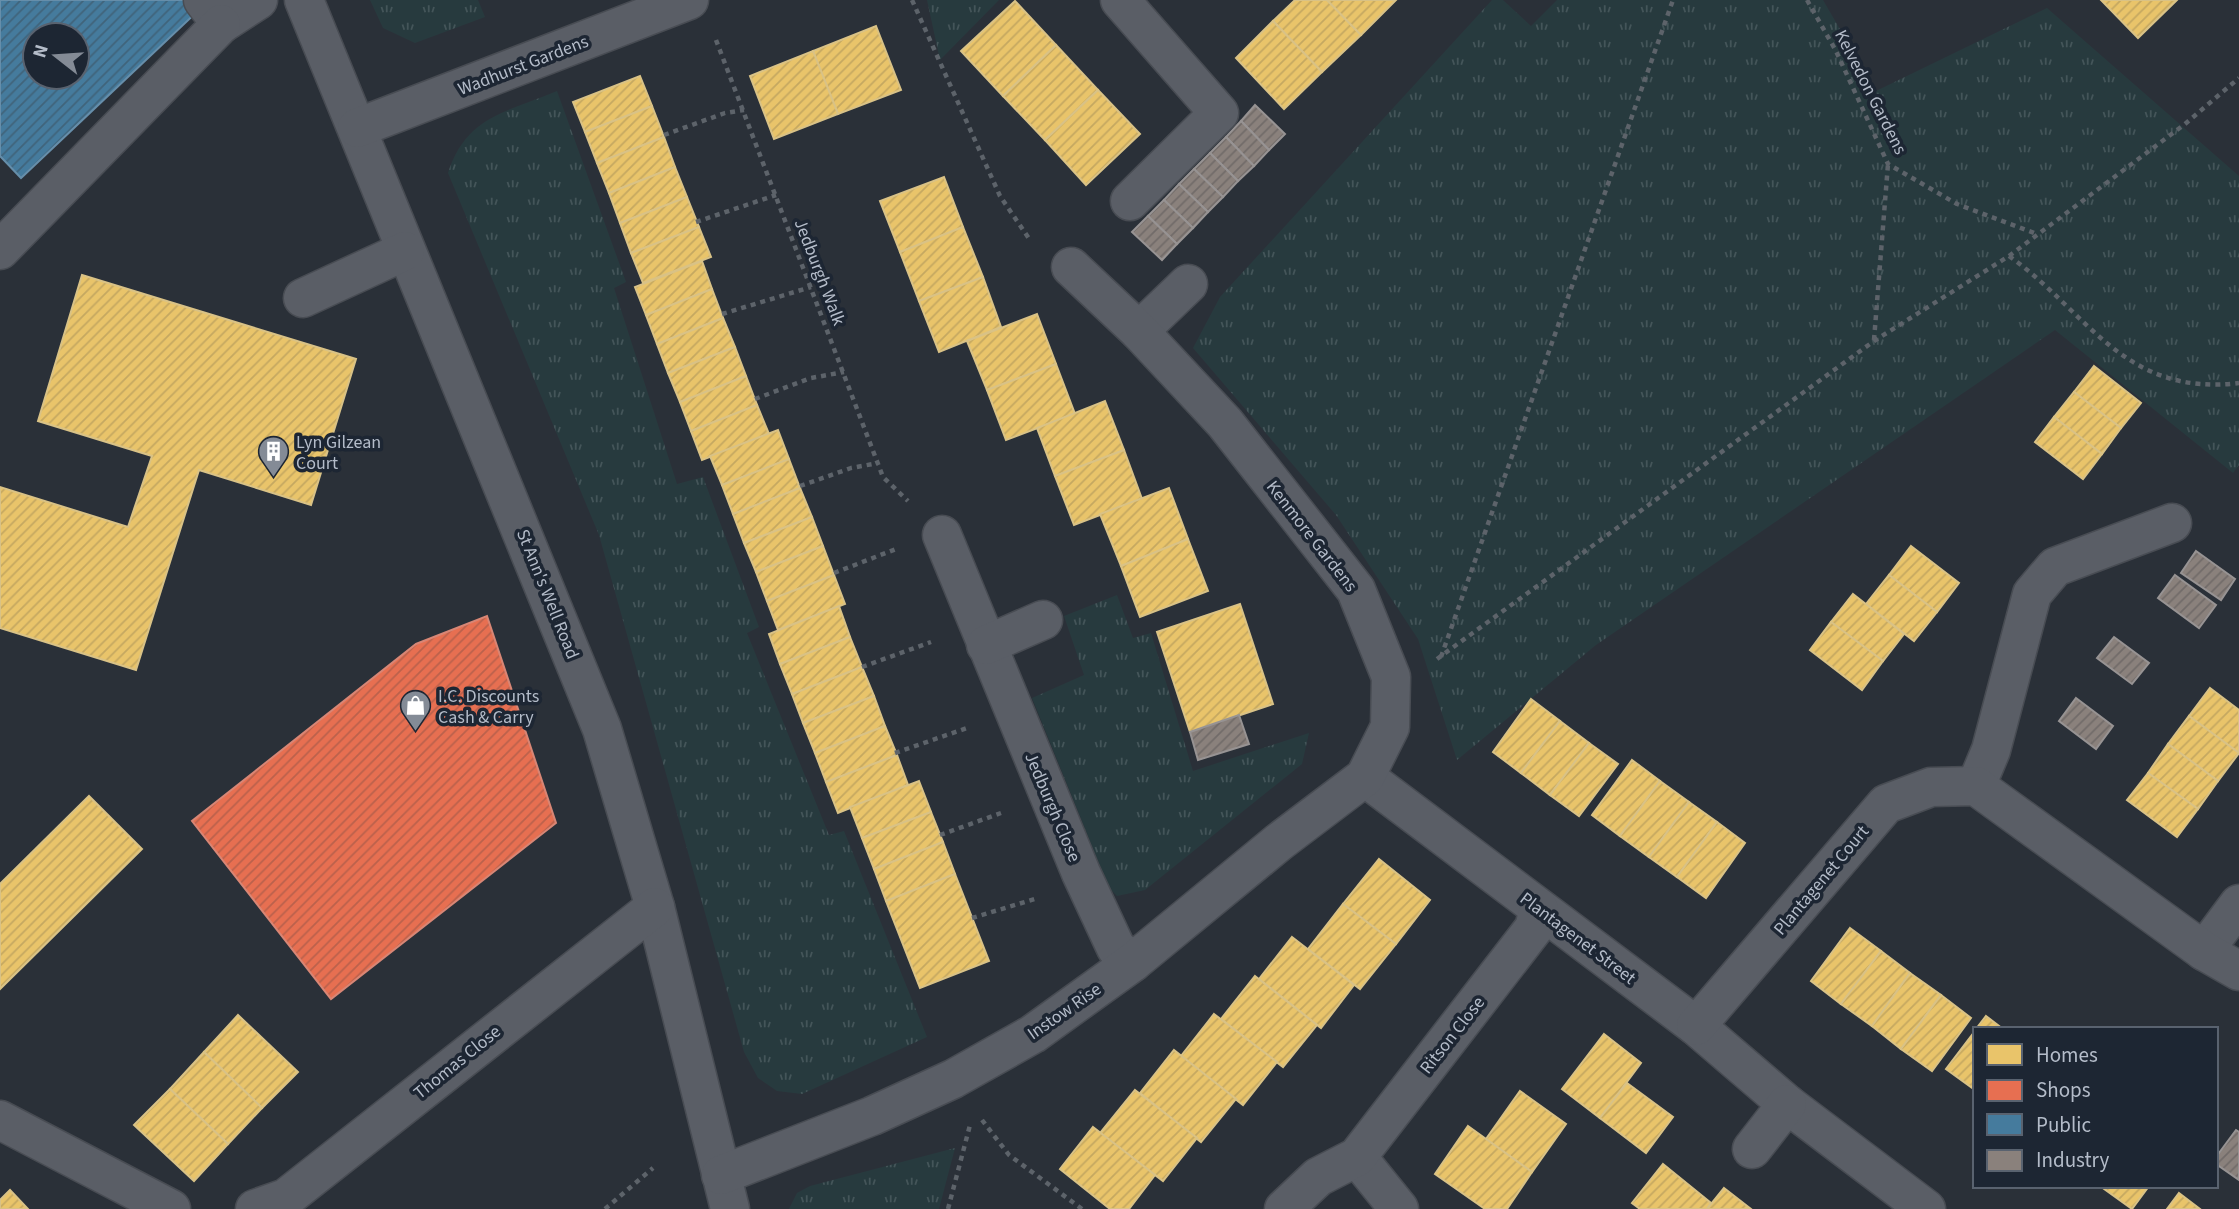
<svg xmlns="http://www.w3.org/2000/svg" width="2239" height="1209" font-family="'Source Sans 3',sans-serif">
  <defs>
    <pattern id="grass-tufts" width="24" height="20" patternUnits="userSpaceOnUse" patternTransform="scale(1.75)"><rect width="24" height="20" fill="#273a3e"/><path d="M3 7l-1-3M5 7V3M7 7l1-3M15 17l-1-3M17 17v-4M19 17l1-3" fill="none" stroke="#445559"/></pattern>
    <pattern id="homes-hatch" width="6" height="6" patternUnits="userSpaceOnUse" patternTransform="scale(1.75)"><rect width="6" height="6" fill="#e9c46a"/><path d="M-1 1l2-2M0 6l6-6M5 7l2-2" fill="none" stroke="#c5a861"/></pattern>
    <pattern id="shops-hatch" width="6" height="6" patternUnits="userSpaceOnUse" patternTransform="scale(1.75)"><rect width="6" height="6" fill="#e76f51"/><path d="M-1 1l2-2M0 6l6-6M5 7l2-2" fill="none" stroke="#bb614c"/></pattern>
    <pattern id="public-hatch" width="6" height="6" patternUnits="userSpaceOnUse" patternTransform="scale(1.75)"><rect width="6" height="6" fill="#457b9d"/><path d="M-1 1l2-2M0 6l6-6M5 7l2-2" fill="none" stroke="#40647b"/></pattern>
    <pattern id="industry-hatch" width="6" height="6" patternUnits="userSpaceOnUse" patternTransform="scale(1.75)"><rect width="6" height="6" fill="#8a817c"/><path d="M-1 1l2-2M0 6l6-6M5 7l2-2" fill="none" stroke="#716b69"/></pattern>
  </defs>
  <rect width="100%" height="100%" fill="#2a3038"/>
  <g fill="url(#grass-tufts)">
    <path d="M370,0H478L485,17L415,43L383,28Z"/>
    <path d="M927,0H999L940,60Z"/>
    <path d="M1492,0H1503L1531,26L1557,0H1823L1876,91L2047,8L2239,176V465L2233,473L2055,330L1596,645L1457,760L1418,639L1336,515L1193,348L1220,297Z"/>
    <path d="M557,91L626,282L614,288L677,484L703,477L759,627L747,633L829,835L844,831L927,1037L802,1094L777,1091L758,1078L744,1052L599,535L448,173C466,116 507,112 557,91Z"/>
    <path d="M1117,595L1133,638L1151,633L1193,771L1309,733L1302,764L1145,890L1117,896L1109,888L1032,698L1084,675L1064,616Z"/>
    <path d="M955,1148L939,1209H789L797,1193L810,1186Z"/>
  </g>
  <g fill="url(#homes-hatch)" stroke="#d9c286" stroke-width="2">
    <path d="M1295,0H1327L1361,35L1322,72L1273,21Z"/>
    <path d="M1327,0H1396L1361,35Z"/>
    <path d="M2101,0H2177L2138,38Z"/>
    <path d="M1015,1L1056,45L1003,96L961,51Z"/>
    <path d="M1273,21L1322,72L1284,109L1236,58Z"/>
    <path d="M876,26L901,90L838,114L813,51Z"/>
    <path d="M1056,45L1098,90L1045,140L1003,96Z"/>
    <path d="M813,51L838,114L774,139L750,76Z"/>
    <path d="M640,76L652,106L585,132L573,102Z"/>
    <path d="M1098,90L1140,134L1086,185L1045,140Z"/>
    <path d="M652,106L664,137L597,163L585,132Z"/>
    <path d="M664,137L675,167L609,193L597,163Z"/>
    <path d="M675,167L687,197L620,223L609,193Z"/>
    <path d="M944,177L963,227L900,252L880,201Z"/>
    <path d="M687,197L699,227L631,253L620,223Z"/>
    <path d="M699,227L711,257L643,283L631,253Z"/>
    <path d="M963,227L983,277L919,301L900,252Z"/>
    <path d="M702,261L712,289L646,315L635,287Z"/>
    <path d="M82,275L356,359L311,505L199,470L136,670L0,628V487L128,527L152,456L38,421Z"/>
    <path d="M983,277L1001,327L939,352L919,301Z"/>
    <path d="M712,289L723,318L657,344L646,315Z"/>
    <path d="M1037,314L1056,364L987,390L967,341Z"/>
    <path d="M723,318L735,347L668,373L657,344Z"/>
    <path d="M735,347L746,376L680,402L668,373Z"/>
    <path d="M1056,364L1075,414L1006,440L987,390Z"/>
    <path d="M2094,366L2141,403L2121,428L2074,392Z"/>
    <path d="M746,376L757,405L691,431L680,402Z"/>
    <path d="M2074,392L2121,428L2102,454L2054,417Z"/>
    <path d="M1105,401L1124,450L1055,476L1037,428Z"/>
    <path d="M757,405L769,434L702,460L691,431Z"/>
    <path d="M2054,417L2102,454L2083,479L2035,442Z"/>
    <path d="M778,430L789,459L722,485L710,456Z"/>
    <path d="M1124,450L1142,499L1074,525L1055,476Z"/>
    <path d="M789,459L800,488L733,514L722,485Z"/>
    <path d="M800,488L812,517L744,543L733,514Z"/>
    <path d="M1169,488L1188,539L1121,566L1100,514Z"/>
    <path d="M812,517L823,546L756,572L744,543Z"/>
    <path d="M1188,539L1208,591L1140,617L1121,566Z"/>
    <path d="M823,546L834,575L767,601L756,572Z"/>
    <path d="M1911,546L1959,583L1937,612L1889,575Z"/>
    <path d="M834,575L845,604L778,630L767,601Z"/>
    <path d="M1889,575L1937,612L1914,641L1866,604Z"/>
    <path d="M1853,594L1904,634L1883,661L1831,622Z"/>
    <path d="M1240,604L1273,704L1190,732L1157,632Z"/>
    <path d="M839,606L850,637L780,664L769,634Z"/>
    <path d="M1831,622L1883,661L1862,690L1810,650Z"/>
    <path d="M850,637L862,667L792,694L780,664Z"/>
    <path d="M862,667L874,696L803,723L792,694Z"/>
    <path d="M2210,688L2239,710V753L2189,716Z"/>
    <path d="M874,696L885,726L815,753L803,723Z"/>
    <path d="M1531,699L1560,721L1521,773L1493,752Z"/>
    <path d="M2189,716L2239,753L2218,781L2168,744Z"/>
    <path d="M1560,721L1589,743L1550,795L1521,773Z"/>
    <path d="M885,726L897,755L826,782L815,753Z"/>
    <path d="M1589,743L1618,764L1579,816L1550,795Z"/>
    <path d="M2168,744L2218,781L2198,809L2148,773Z"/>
    <path d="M897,755L908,785L838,813L826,782Z"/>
    <path d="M1632,760L1660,781L1620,836L1592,815Z"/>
    <path d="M2148,773L2198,809L2177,837L2127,800Z"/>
    <path d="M919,781L931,812L862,838L850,807Z"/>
    <path d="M1660,781L1689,802L1649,857L1620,836Z"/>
    <path d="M89,796L142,849L0,989V884Z"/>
    <path d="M1689,802L1717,822L1677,877L1649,857Z"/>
    <path d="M931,812L943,842L874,869L862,838Z"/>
    <path d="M1717,822L1745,843L1706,898L1677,877Z"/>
    <path d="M943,842L955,874L886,901L874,869Z"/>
    <path d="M1379,859L1430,900L1396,944L1343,904Z"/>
    <path d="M955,874L989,961L920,988L886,901Z"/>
    <path d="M1343,904L1396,944L1360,989L1308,949Z"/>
    <path d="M1850,928L1881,951L1841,1004L1811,981Z"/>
    <path d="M1292,937L1354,985L1321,1028L1259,979Z"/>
    <path d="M1881,951L1910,973L1872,1026L1841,1004Z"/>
    <path d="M1910,973L1941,995L1901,1049L1872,1026Z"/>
    <path d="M1255,976L1317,1025L1283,1067L1221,1019Z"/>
    <path d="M1941,995L1971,1018L1932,1071L1901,1049Z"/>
    <path d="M1214,1014L1277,1062L1243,1105L1181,1056Z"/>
    <path d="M238,1015L298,1072L262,1108L204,1052Z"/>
    <path d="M1986,1016L2003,1029H1976Z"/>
    <path d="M1975,1031V1090L1946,1069Z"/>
    <path d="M1604,1034L1641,1063L1600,1118L1562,1089Z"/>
    <path d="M1174,1050L1236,1099L1201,1142L1140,1093Z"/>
    <path d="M204,1052L262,1108L228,1144L170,1089Z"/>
    <path d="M1627,1083L1673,1117L1646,1153L1600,1118Z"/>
    <path d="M170,1089L228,1144L194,1181L134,1125Z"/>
    <path d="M1135,1090L1197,1138L1163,1181L1100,1133Z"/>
    <path d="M1520,1091L1566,1124L1532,1172L1486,1139Z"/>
    <path d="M1468,1126L1532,1172L1507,1209H1485L1435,1174Z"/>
    <path d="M1093,1127L1155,1175L1129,1209H1110L1060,1169Z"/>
    <path d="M1663,1164L1711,1203L1707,1209H1640L1632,1203Z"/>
    <path d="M2100,1186H2149L2132,1209Z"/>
    <path d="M1724,1188L1751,1209H1707Z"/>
    <path d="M10,1190L28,1209H0V1200Z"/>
    <path d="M2179,1193L2200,1209H2167Z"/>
  </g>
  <path fill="url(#shops-hatch)" stroke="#d88675" stroke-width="2" d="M487,616L556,823L331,999L192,821L416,644Z"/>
  <path fill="url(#public-hatch)" stroke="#668eaa" stroke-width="2" fill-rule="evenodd" d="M0,0H194L201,8L21,178L0,156ZM35,35H77V77H35Z"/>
  <g fill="url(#industry-hatch)" stroke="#979393" stroke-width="2">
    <path d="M1255,105L1285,134L1269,150L1241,121Z"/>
    <path d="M1241,121L1269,150L1254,166L1226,137Z"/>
    <path d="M1226,137L1254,166L1238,181L1210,153Z"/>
    <path d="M1210,153L1238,181L1223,197L1194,169Z"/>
    <path d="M1194,169L1223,197L1208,212L1179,184Z"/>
    <path d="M1179,184L1208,212L1193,228L1164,200Z"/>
    <path d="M1164,200L1193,228L1177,244L1148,216Z"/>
    <path d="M1148,216L1177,244L1162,260L1132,232Z"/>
    <path d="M2196,551L2235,579L2221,600L2181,573Z"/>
    <path d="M2175,575L2216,605L2199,628L2158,598Z"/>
    <path d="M2114,637L2149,663L2132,684L2097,658Z"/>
    <path d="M2076,698L2113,726L2096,749L2059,721Z"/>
    <path d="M1239,715L1249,744L1198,760L1190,732Z"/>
    <path d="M2236,1130L2239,1132V1180L2216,1164V1157Z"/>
  </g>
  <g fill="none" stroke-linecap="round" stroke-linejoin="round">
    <defs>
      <g id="minor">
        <path d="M203,0L221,24L258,0"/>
        <path d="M304,0L602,729L655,907L730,1209"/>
        <path d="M1120,0L1219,113L1130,201"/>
        <path d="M357,128L689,0"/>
        <path d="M0,250L221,24"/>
        <path d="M303,298L405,251"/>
        <path d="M1139,331L1188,284"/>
        <path d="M942,535L1081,873L1116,948L1133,962"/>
        <path d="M986,645L1043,620"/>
        <path d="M1365,777L1696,1026L1787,1104L1926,1209"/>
        <path d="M1976,786L1991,750L2032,594L2055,567L2172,523"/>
        <path d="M2204,951L2239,904"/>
        <path d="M1696,1026L1886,804L1931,787L1976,786L2204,951L2239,971"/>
        <path d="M0,1120L171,1209"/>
        <path d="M1752,1149L1787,1104"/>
        <path d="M1357,1157L1399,1209"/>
        <path d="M721,1175L872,1116L953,1079L1033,1034L1133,962L1279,842L1365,777L1390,727L1391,677L1356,590L1225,423L1139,331L1071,267"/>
        <path d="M255,1209L286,1198L655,907"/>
        <path d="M1284,1209L1318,1177L1357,1157L1534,928L1539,909"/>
      </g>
    </defs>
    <use href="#minor" stroke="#484c53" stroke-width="41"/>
    <g stroke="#5d636a" stroke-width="4.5" stroke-dasharray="5 5" stroke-linecap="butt">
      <path d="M912,0L1000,196L1030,240"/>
      <path d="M1807,0L1836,51L1888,164L1957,204L2037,234"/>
      <path d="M716,40L883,477L908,501"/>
      <path d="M664,135L725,113L744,110"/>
      <path d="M696,222L776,195"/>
      <path d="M2009,256C2089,313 2123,397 2239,383"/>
      <path d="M722,314L811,287"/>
      <path d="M1874,340L1888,164"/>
      <path d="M755,399L811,378L844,372"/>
      <path d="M800,486L851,468L878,463"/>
      <path d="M834,573L896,549"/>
      <path d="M1441,657L1673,0"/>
      <path d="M1437,659L1874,341L2009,256L2185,124L2239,78"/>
      <path d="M862,667L931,642"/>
      <path d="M895,753L967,728"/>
      <path d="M940,835L1001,813"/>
      <path d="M972,918L1038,898"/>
      <path d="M982,1120L1009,1155L1082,1209"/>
      <path d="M605,1209L653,1168"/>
      <path d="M948,1209L970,1125"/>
    </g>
    <use href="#minor" stroke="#5a5e66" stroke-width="38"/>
  </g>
  <defs>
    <symbol id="building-pin" viewBox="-11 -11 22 30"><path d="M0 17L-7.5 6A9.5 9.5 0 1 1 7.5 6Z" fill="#848b96" stroke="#1d2633"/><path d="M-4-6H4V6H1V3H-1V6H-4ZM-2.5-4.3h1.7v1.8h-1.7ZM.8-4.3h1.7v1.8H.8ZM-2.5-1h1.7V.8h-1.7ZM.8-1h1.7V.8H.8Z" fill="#fff"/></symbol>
    <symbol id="shop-pin" viewBox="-11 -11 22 30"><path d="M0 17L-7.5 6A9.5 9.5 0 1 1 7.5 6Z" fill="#848b96" stroke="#1d2633"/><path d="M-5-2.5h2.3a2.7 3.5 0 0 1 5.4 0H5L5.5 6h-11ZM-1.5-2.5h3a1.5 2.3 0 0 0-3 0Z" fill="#fff"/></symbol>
  </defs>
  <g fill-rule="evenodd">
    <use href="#building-pin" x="256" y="434" width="35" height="47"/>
    <use href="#shop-pin" x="398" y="688" width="35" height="47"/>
  </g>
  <g text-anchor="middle" stroke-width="7" stroke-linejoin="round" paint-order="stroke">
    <g font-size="18" fill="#b4bcc9" stroke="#1d2633">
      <text transform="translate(523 65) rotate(-21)" y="6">Wadhurst Gardens</text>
      <text transform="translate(1871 92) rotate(63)" y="6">Kelvedon Gardens</text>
      <text transform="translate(820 272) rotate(69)" y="6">Jedburgh Walk</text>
      <text transform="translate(1312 536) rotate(52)" y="6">Kenmore Gardens</text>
      <text transform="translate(548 594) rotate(68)" y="6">St Ann's Well Road</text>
      <text transform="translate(1053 807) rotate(67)" y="6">Jedburgh Close</text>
      <text transform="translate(1821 880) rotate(-50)" y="6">Plantagenet Court</text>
      <text transform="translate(1578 938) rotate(37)" y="6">Plantagenet Street</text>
      <text transform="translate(1064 1011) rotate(-35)" y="6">Instow Rise</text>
      <text transform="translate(1452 1035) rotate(-52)" y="6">Ritson Close</text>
      <text transform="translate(457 1062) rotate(-39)" y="6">Thomas Close</text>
    </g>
    <g font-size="18" fill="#b4bcc9" stroke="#1d2633" text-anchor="start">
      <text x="296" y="448">Lyn Gilzean<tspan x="296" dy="21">Court</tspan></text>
      <text x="438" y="702">I.C. Discounts<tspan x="438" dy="21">Cash &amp; Carry</tspan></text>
    </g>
  </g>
  <rect x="1973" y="1027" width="245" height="161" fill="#1d2633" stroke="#59626f" stroke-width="2"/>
  <rect x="1987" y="1044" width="35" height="21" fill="#e9c46a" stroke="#59626f" stroke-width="2"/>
  <text x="2036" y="1062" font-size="21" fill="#b4bcc9">Homes</text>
  <rect x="1987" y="1080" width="35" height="21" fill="#e76f51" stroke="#59626f" stroke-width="2"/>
  <text x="2036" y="1097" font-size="21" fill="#b4bcc9">Shops</text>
  <rect x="1987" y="1114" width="35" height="21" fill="#457b9d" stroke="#59626f" stroke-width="2"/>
  <text x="2036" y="1132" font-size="21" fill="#b4bcc9">Public</text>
  <rect x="1987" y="1150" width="35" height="21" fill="#8a817c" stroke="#59626f" stroke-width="2"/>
  <text x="2036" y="1167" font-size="21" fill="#b4bcc9">Industry</text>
  <g transform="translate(56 56) rotate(287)"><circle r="33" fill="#1d2633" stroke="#59626f" stroke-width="2"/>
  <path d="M0-5L12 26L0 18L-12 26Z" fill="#848b96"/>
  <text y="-10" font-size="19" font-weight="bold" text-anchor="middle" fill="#b4bcc9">N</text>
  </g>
</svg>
